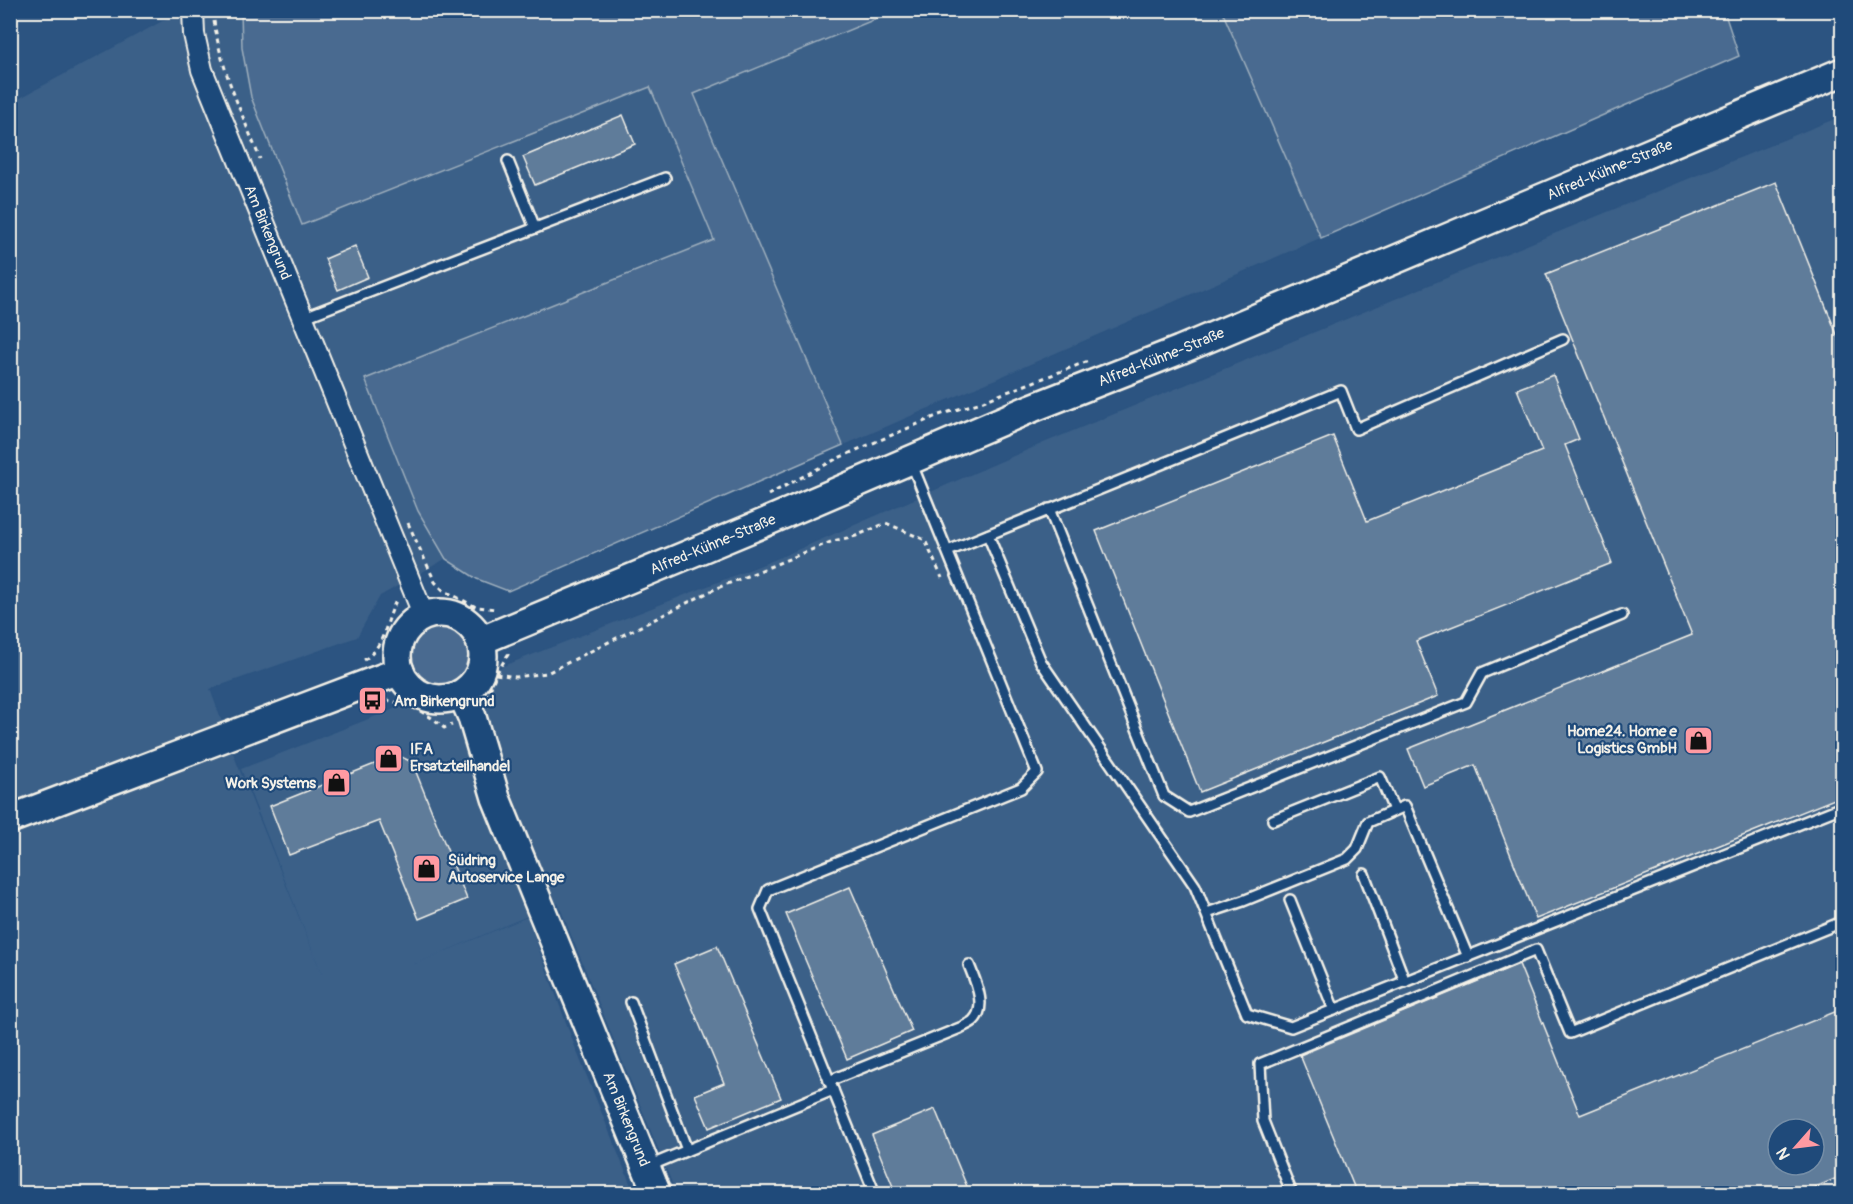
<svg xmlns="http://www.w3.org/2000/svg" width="1853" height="1204" font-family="Pangolin,sans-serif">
  <rect width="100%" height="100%" fill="#2c5481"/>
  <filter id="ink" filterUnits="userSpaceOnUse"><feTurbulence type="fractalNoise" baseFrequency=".0167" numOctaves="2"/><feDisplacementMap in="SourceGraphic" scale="12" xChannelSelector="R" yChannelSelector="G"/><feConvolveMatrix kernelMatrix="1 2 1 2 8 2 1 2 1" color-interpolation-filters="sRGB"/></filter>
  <g filter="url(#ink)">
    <path fill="#3b6088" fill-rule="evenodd" d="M181,11H1724L1739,56L508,591L477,579L445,559L380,596L357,637L210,689L236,761L323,977L241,769L774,560L1046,442L1842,116V1193H676L558,903L415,964L527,917L575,1047L634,1193L11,1194V103ZM1778,1129H1814V1165H1778Z"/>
    <g fill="#496b90" stroke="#9eaebc" stroke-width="1.5">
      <path d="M241,11H895L694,94L843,445L508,591L477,579L446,559L418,511L365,379L714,240L650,87L302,225L251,97L242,48Z"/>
      <path d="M1222,11H1724L1739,56L1321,238Z"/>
      <circle cx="439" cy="657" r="34"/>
    </g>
    <g fill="#5e7b9a" stroke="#f4f1e8" stroke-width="1.5" fill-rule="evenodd">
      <path d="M623,115L635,144L535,185L523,157Z"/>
      <path d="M1776,182L1842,347V796L1536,919L1475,765L1423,786L1408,749L1692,635L1546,274Z"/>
      <path d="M355,246L368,277L338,290L325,259Z"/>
      <path d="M1553,375L1579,439L1565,445L1612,563L1416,641L1438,696L1200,792L1096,531L1333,436L1367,521L1542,451L1517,389Z"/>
      <path d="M397,755L412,762L467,899L419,919L379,821L289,855L270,806Z"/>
      <path d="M850,887L912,1031L847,1059L786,914Z"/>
      <path d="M717,946L781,1098L709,1128L695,1095L724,1083L674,964Z"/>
      <path d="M1519,964L1580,1115L1842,1009V1176L1799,1194H1357L1300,1055ZM1778,1129H1814V1165H1778Z"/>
      <path d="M935,1109L970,1194H896L872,1135Z"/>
    </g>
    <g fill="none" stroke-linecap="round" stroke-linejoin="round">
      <defs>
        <g id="lane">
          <path d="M508,161L535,228"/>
          <path d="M302,318L665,178"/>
          <path d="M1049,509L1164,796L1189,812L1466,702L1482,673L1622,615"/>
          <path d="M988,535L1041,662L1195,886L1247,1014L1291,1027L1842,807"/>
          <path d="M948,551L1341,391L1356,429L1563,339"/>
          <path d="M1273,820L1380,777L1394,810"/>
          <path d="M1364,874L1405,982"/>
          <path d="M1290,900L1334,1010"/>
          <path d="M1207,913L1243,901L1347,859L1357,849L1368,822L1405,806L1468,957"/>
          <path d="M631,1002L687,1150"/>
          <path d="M829,1081L960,1028C964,1026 969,1024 973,1021C988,1007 975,981 969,965"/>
          <path d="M833,1090L875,1194"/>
          <path d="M649,1166L833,1090L760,909L768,890L1021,788L1037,772L911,462"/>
          <path d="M1292,1194L1263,1121L1260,1064L1536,950L1570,1033L1842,922"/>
        </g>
        <g id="street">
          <path id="s1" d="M193,10L194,34L202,70L424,616"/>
        </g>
        <g id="secondary">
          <circle cx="440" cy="656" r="43"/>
          <path id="s2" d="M480,641L759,525L1032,408L1180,350L1842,72"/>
          <path id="s3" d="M462,694L472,717L496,798L657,1194"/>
          <path d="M10,819L400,671"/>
        </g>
      </defs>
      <use href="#lane" stroke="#f4f1e8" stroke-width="14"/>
      <use href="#street" stroke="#f4f1e8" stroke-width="24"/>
      <use href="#secondary" stroke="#f4f1e8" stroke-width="32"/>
      <g stroke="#f4f1e8" stroke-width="3" stroke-dasharray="4.5 4.5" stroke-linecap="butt">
        <path d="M213,12C218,64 241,111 260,159"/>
        <path d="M768,495L838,458L939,415L978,403L1091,360"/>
        <path d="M408,523L435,582L443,590L476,607L497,609"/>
        <path d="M364,660C386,646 386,618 397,599"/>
        <path d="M496,674L516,677L547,673L715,589L833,541L856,536L886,523L925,540L942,578"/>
        <path d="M487,698L496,674L509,653"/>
        <path d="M386,700C407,704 429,713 444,728L452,725"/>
      </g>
      <use href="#lane" stroke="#1f4a7a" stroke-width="9"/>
      <use href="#street" stroke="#1f4a7a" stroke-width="20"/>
      <use href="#secondary" stroke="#1f4a7a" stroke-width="27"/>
    </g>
  </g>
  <defs>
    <symbol id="bus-square" viewBox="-11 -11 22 22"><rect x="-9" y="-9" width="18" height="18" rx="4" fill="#ff9aa2" stroke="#1f4a7a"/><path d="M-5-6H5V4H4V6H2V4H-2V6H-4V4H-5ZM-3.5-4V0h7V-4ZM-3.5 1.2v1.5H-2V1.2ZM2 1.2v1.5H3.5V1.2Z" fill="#111"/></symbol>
    <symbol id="shop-square" viewBox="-11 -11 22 22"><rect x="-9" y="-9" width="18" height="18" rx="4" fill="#ff9aa2" stroke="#1f4a7a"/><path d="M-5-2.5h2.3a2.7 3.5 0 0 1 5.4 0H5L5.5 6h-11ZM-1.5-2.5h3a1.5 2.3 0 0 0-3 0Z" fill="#111"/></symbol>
  </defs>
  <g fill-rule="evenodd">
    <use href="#bus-square" x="356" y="684" width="33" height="33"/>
    <use href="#shop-square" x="1682" y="724" width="33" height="33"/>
    <use href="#shop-square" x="372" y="742" width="33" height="33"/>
    <use href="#shop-square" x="320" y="766" width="33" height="33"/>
    <use href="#shop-square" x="410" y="852" width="33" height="33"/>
  </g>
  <g text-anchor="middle" stroke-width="4.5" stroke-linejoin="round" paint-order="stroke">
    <g font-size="15" fill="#f4f1e8" stroke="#1f4a7a">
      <text dy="5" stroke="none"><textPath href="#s2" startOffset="1224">Alfred-Kühne-Straße</textPath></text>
      <text dy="5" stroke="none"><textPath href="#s1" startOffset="236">Am Birkengrund</textPath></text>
      <text dy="5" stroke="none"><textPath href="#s2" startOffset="738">Alfred-Kühne-Straße</textPath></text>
      <text dy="5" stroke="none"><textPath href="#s2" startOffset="252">Alfred-Kühne-Straße</textPath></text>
      <text dy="5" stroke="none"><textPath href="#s3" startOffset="456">Am Birkengrund</textPath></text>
    </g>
    <g font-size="15" font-weight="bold" fill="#f4f1e8" stroke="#1f4a7a" text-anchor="start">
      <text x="394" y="706">Am Birkengrund</text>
      <text x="1677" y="736" text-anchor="end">Home24. Home e<tspan x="1677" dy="17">Logistics GmbH</tspan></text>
      <text x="410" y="754">IFA<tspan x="410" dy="17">Ersatzteilhandel</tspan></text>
      <text x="316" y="788" text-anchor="end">Work Systems</text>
      <text x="448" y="865">Südring<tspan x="448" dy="17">Autoservice Lange</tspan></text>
    </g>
  </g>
  <rect width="1853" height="1204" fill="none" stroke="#1f4a7a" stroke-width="36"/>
  <rect x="18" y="18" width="1817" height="1168" fill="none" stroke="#f4f1e8" stroke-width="2" filter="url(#ink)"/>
  <g transform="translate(1796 1147) rotate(242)"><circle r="28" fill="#1f4a7a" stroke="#748da6" stroke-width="1.5"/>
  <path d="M0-4.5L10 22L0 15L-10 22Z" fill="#ff9aa2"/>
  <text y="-9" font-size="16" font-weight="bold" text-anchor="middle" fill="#f4f1e8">N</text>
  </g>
</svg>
